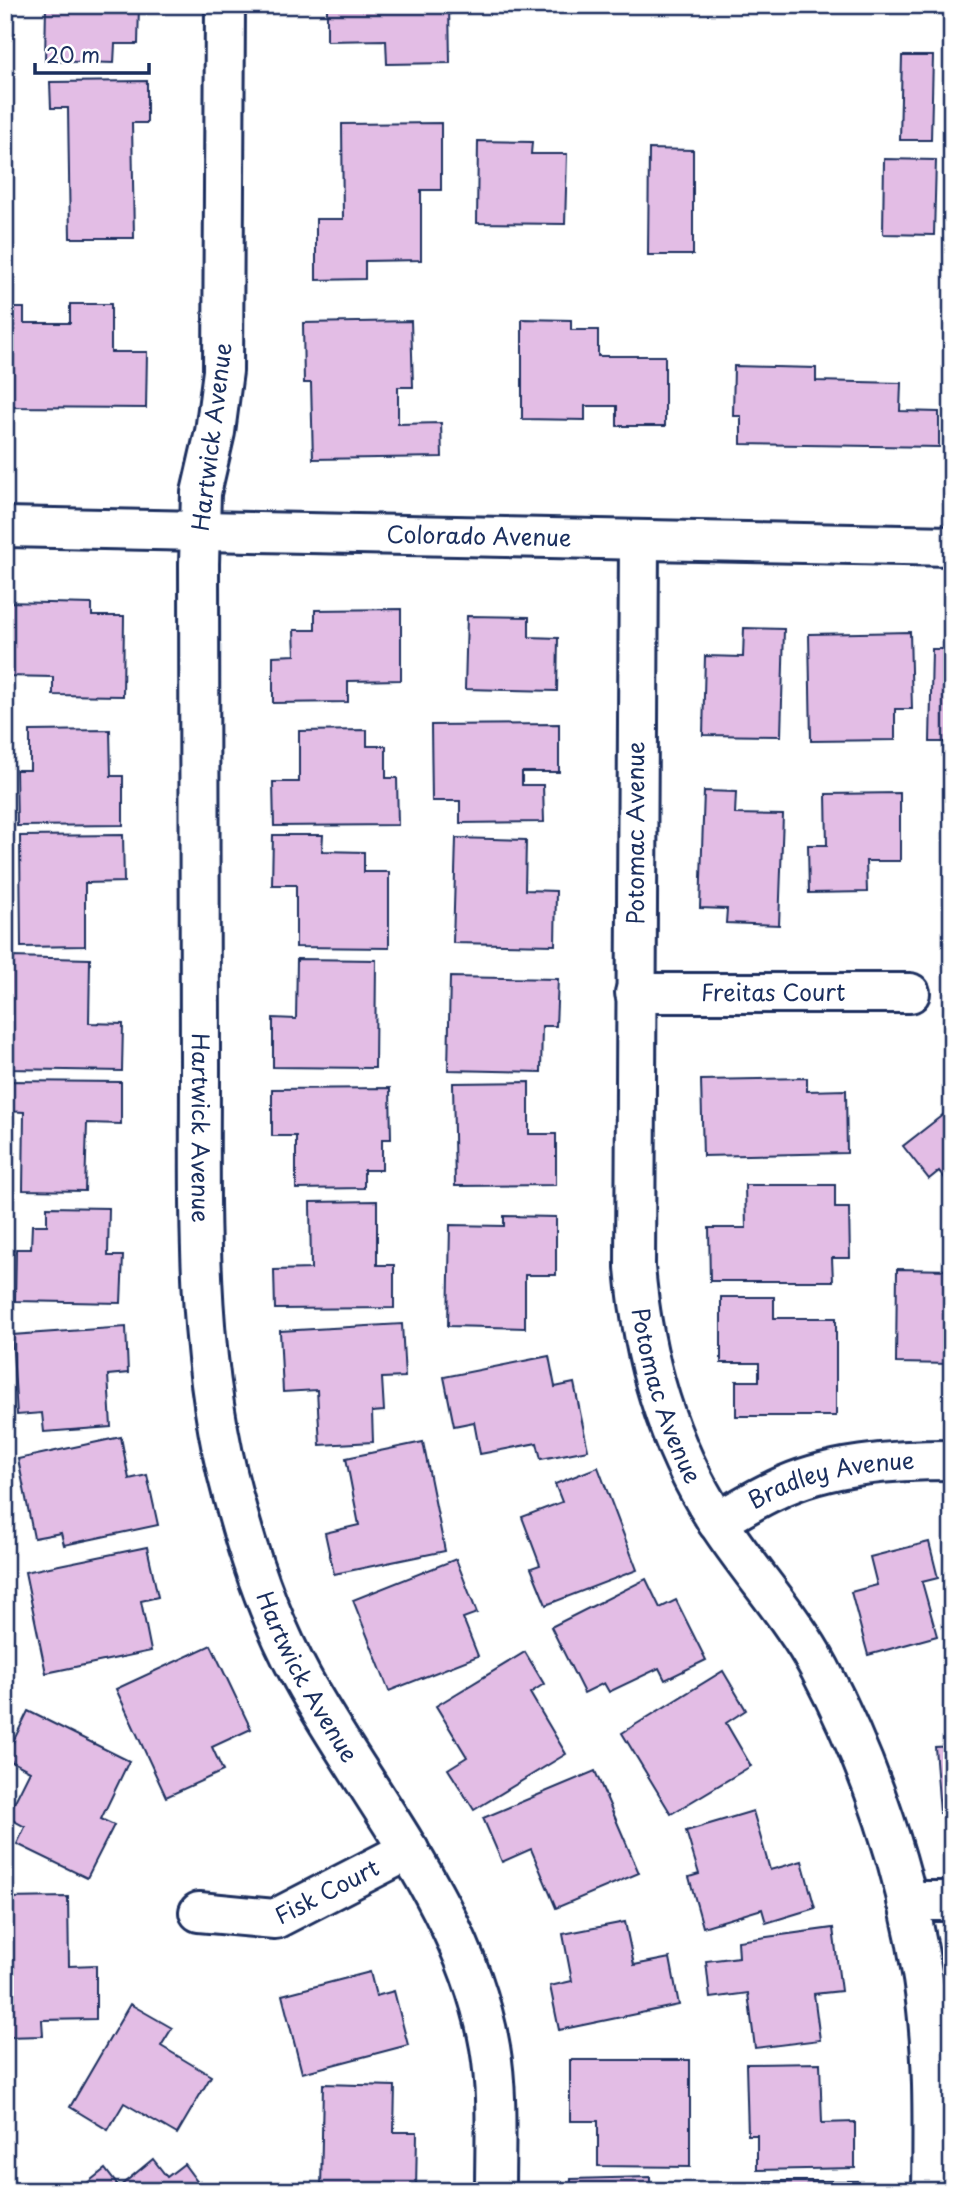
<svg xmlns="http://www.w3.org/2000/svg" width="957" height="2196" font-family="'Playpen Sans',sans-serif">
  <rect width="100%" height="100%" fill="#fff"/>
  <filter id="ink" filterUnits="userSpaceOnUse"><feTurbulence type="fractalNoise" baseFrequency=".0143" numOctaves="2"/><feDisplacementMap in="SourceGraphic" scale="14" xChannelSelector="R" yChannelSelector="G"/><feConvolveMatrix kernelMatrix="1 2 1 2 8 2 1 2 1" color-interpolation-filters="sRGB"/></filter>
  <g filter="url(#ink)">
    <g fill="#e3bde5" stroke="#1b2f5e" stroke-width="2">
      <path d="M46,5H139L138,44H115L114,63L45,61Z"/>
      <path d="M327,5H449L450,63L387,64L386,40L327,41Z"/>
      <path d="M902,56H933L931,140H900Z"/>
      <path d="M147,81V123H132L134,238H70L68,108H51L50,82Z"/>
      <path d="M441,123V190H421V260L365,261V279L316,280V219H343L342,124Z"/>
      <path d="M478,141L532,142L531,154H567L565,224L477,223Z"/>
      <path d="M649,149L693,150V255H648Z"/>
      <path d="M884,159L936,160L934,235L883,234Z"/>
      <path d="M70,304H111V352H147L146,408L5,407V308H24V323H70Z"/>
      <path d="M522,319L571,320V330H598V356H665V426H617V406H585V420L522,419Z"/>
      <path d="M411,321L413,387H398V424L441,423L442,457L313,459L311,383H304L303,323Z"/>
      <path d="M734,366L816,368V381L901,383L900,411L939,412V447L741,444V416H733Z"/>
      <path d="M5,602L92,604V616H124L123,696L53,695V677L5,676Z"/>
      <path d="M401,609V680L348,681V702L273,703V656L295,655L294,630H315V610Z"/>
      <path d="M467,616L529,617V637L558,638L557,691L465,689Z"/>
      <path d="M744,628L784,629L781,736L703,735L705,656L743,657Z"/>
      <path d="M910,632L912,709H895V740L811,741L809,634Z"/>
      <path d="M932,649H952V742H930Z"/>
      <path d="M559,724V772H522V785H543L544,822L460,823V801H432L431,725Z"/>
      <path d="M110,730L111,776H123V825L17,826L16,770H30V731Z"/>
      <path d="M367,730V746H386V778H397L398,825L274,826L273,782H299V731Z"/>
      <path d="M704,791L736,792L735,814L783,815L779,925L726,923L727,909L700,908Z"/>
      <path d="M900,793V861H866L867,892L809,893L808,845H827L826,794Z"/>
      <path d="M123,835L124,882L85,883V946L21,947L20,836Z"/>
      <path d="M273,835H323L322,851L364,852V872H389V948L296,947V885H272Z"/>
      <path d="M456,838L526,840L525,890L556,891L555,945L453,943Z"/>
      <path d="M11,957L90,959L89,1023L123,1024L122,1071L9,1069Z"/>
      <path d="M297,959L376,960L375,1068L273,1067V1018L296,1019Z"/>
      <path d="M450,977L558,979L556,1026H542L541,1072L448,1070Z"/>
      <path d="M807,1078V1091L846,1090L847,1153L703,1156L701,1080Z"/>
      <path d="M7,1081L121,1082V1124L87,1123L85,1191L23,1190L24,1112L6,1111Z"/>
      <path d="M529,1082V1134H556V1185L455,1186L453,1083Z"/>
      <path d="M390,1088L391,1139H382V1170H364V1188L296,1189V1136H272V1089Z"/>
      <path d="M949,1110L952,1113V1187L939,1171L929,1179L903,1146Z"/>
      <path d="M745,1185H835V1208H849L850,1258H832L833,1281H710L709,1228H746Z"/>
      <path d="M377,1201V1265H394V1308L275,1309L274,1270L311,1269L310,1202Z"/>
      <path d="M47,1207L109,1208L108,1256H123L121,1303L15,1301L16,1249H31L32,1225H47Z"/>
      <path d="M504,1216L556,1217V1275H525V1328L448,1326L450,1225L504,1226Z"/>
      <path d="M897,1269L952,1270V1364L896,1363Z"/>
      <path d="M721,1297H774V1318H836V1416H736V1381H759V1363H721Z"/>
      <path d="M402,1324L405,1377L382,1378L384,1411L372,1412L373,1442L320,1445L317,1390L283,1392L280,1331Z"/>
      <path d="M126,1327L128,1373L108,1375L111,1427L44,1432L42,1413L17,1415L12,1335Z"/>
      <path d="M549,1356L555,1387L574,1383L588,1450L541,1459L537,1443L480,1454L474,1422L454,1426L444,1377Z"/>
      <path d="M121,1437L129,1479L147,1475L158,1525L64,1545L61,1533L34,1538L18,1459Z"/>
      <path d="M423,1442L445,1551L334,1574L325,1533L359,1525L346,1458Z"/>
      <path d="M598,1467L637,1570L546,1605L531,1568L540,1565L522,1517L562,1502L555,1484Z"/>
      <path d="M929,1542L938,1578L922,1582L937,1636L868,1655L851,1592L877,1585L870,1557Z"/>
      <path d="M147,1547L158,1597L141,1601L151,1651L46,1673L25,1572Z"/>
      <path d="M456,1559L477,1613L463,1618L478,1656L389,1691L353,1600Z"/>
      <path d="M949,1562H952V1648H948Z"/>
      <path d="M646,1579L660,1608L676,1600L706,1660L665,1680L659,1668L609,1692L604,1683L584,1693L551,1627Z"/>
      <path d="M211,1645L251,1729L212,1747L223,1771L166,1797L116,1689Z"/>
      <path d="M525,1652L544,1684L530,1693L566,1754L474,1810L448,1769L467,1757L436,1706Z"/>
      <path d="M723,1671L746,1710L726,1723L751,1766L671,1814L622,1733Z"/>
      <path d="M28,1711L129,1761L101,1819L114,1825L87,1878L17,1844L25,1827L7,1817L30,1771L5,1758Z"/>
      <path d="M952,1746V1813H940L935,1747Z"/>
      <path d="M595,1771L639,1873L556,1908L531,1849L502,1862L483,1818Z"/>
      <path d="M753,1811L770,1870L802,1861L815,1908L766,1923L762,1909L703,1927L689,1877L699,1874L686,1831Z"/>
      <path d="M68,1897L69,1966L96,1965V2019L42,2020L43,2036L5,2037V1898Z"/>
      <path d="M625,1922L634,1965L670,1958L679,2005L559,2030L550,1986L572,1981L563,1934Z"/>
      <path d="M833,1928L841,1991L814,1994L820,2040L755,2048L748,1993L710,1998L706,1961L739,1957L738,1941Z"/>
      <path d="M370,1972L376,1996L394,1991L408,2045L302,2073L282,1995Z"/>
      <path d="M130,2004L172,2028L161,2046L211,2076L177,2134L124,2103L108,2130L70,2107Z"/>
      <path d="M570,2060H690V2167L598,2166V2121H570Z"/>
      <path d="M820,2063L822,2123L855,2122V2168L757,2170V2135H748L746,2064Z"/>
      <path d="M323,2084L395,2086L394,2132H417L416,2191H321Z"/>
      <path d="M153,2159L167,2177L184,2164L204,2191H77L105,2169L119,2187Z"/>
      <path d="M650,2177V2191H571V2179Z"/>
      <rect x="765" y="2181" width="92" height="10"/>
    </g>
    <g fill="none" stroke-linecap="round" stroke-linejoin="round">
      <defs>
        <g id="street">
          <path id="s1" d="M225,5L223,371L215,432L201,493L199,564C199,731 199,898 200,1065C200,1209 195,1356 233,1496C249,1558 271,1621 302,1678C368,1798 466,1908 490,2047C498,2094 495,2143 495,2191"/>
          <path id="s2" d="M5,527L952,546"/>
          <path id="s3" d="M639,542L635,1267C643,1359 667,1443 717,1521C749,1571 792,1616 820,1669C870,1764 907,1873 923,1979C934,2049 933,2120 932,2191"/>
          <path id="s4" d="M635,993H910"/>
          <path id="s5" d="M717,1522C736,1511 755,1499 775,1490C827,1464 894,1460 952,1460"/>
          <path d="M907,1901H952"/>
          <path id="s6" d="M199,1912L275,1919L409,1850"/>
        </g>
      </defs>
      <use href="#street" stroke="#1b2f5e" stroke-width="44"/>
      <use href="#street" stroke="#fff" stroke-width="38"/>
    </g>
  </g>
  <g text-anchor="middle" stroke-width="5" stroke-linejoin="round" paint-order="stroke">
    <g font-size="23" fill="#1b2f5e" stroke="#fff">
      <text transform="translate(212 437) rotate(-83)" y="8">Hartwick Avenue</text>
      <text dy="8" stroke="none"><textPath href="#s2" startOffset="474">Colorado Avenue</textPath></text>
      <text transform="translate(636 833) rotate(-90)" y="8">Potomac Avenue</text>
      <text dy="8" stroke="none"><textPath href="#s4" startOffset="138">Freitas Court</textPath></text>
      <text dy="8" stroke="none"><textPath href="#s1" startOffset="1125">Hartwick Avenue</textPath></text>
      <text dy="8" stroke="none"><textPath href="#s3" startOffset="858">Potomac Avenue</textPath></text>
      <text dy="8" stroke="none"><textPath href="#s5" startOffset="124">Bradley Avenue</textPath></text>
      <text dy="8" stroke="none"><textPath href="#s1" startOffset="1692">Hartwick Avenue</textPath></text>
      <text dy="8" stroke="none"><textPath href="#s6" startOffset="135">Fisk Court</textPath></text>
    </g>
  </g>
  <rect width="957" height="2196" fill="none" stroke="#fff" stroke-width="28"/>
  <rect x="14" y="14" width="929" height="2168" fill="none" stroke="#1b2f5e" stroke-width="2.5" filter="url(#ink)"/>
  <path d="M35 63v10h114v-10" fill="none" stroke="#1b2f5e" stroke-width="3.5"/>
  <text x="46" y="63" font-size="21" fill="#1b2f5e" stroke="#ffffff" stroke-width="5" paint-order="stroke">20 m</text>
</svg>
